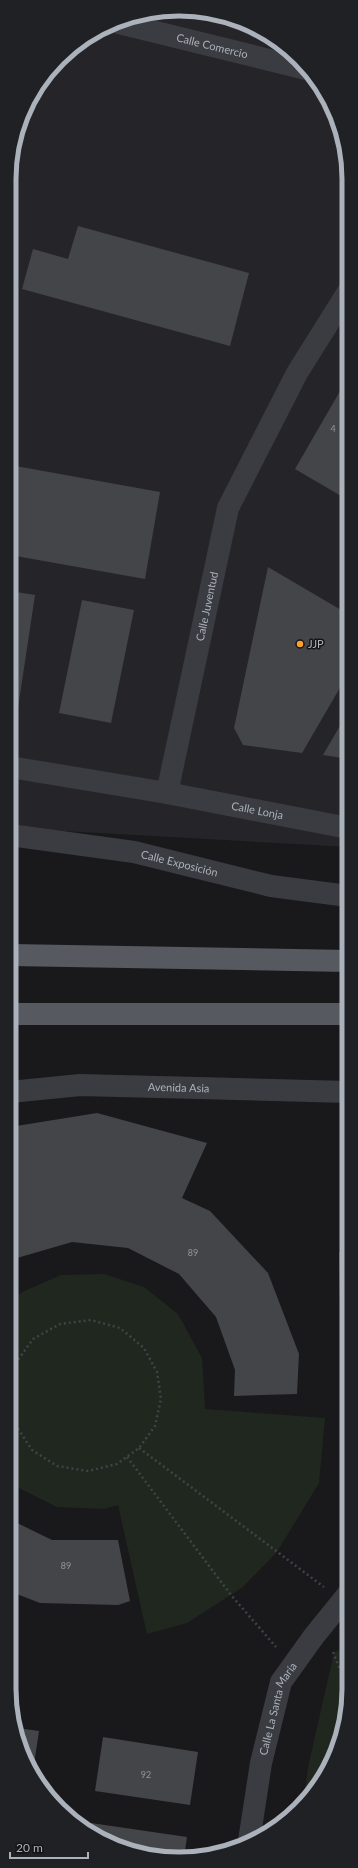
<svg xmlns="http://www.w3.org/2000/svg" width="358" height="1868" font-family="Lato,sans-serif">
  <rect width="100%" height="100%" fill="#19191c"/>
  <path fill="#252529" d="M201,10L254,26L299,59L336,114L349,168L348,847L10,828V157L32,94L75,44L135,15Z"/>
  <g fill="#1f271f">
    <path d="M104,1274L144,1287L178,1314L202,1358L205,1409L325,1418L319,1483L277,1552L243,1587L187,1623L147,1634L118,1505L104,1509L57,1507L15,1486L9,1479V1304L22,1292L61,1275Z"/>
    <path d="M348,1644V1711L326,1774L304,1800L308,1767L334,1653Z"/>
  </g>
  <g fill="#434549">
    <path d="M78,226L249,273L230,346L22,289L33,249L68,259Z"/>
    <path d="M343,386L348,389V500L295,469Z"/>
    <path d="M10,465L160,492L145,579L10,555Z"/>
    <path d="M268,567L348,614V674L302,753L243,745L234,728Z"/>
    <path d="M10,591L35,595L18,708L10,706Z"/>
    <path d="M82,600L134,610L111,723L59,713Z"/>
    <path d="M348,712V759L323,755Z"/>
    <path d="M97,1113L207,1143L182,1198L210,1211L268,1273L299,1354L297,1394L234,1396L235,1370L216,1317L179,1274L128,1248L72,1242L17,1258L9,1263L10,1127Z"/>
    <rect x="344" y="1165" width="4" height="54"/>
    <path d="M339,1252H348V1305H340Z"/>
    <path d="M9,1519L52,1540H118L130,1601L118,1605L40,1603L9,1591Z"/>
    <path d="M17,1728L39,1731L33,1771L22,1754Z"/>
    <path d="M103,1737L198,1752L190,1805L95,1791Z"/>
    <path d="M91,1823L187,1837L184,1857L168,1859L104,1842L90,1832Z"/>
  </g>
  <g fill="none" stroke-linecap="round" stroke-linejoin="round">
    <g stroke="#404348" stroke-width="2.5" stroke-dasharray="2 3" stroke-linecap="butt">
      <path d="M9,1395L15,1424L32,1450L57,1466L88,1471L117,1464L139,1448L155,1426L161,1399L157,1372L144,1348L120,1328L91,1320L60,1324L33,1339L15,1364L9,1393"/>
      <path d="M139,1448L324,1587"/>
      <path d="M127,1457L231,1595L276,1647"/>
      <path d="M333,1652L348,1689"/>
    </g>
    <g stroke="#3a3c41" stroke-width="22">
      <path id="s1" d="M119,23L306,69"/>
      <path id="s2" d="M10,767L167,793L228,508L297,373L349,290"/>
      <path id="s3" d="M167,793L348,828"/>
      <path id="s4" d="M10,835L134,852L271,886L348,896"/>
      <path id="s5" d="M10,1092L80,1085L348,1092"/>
      <path id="s6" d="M249,1841L261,1763L281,1682L314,1636L348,1594"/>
    </g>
    <g stroke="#565960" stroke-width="22">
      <path d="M10,955L348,961"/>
      <path d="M10,1014H348"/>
    </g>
  </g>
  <circle fill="#fd9f30" stroke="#141417" stroke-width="1.5" cx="300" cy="644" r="4"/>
  <g text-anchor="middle" stroke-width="3" stroke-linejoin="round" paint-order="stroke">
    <g font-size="9" fill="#91979f">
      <text x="333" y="432">4</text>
      <text x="193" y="1256">89</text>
      <text x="66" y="1569">89</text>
      <text x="146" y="1778">92</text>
    </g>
    <g font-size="11" fill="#abb2bc" stroke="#141417">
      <text dy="4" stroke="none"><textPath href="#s1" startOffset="96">Calle Comercio</textPath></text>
      <text dy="4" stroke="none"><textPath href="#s2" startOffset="350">Calle Juventud</textPath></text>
      <text dy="4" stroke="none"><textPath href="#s3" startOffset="92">Calle Lonja</textPath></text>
      <text dy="4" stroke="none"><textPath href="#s4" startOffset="172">Calle Exposición</textPath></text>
      <text dy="4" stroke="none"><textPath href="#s5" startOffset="169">Avenida Asia</textPath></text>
      <text dy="4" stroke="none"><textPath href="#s6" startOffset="136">Calle La Santa María</textPath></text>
    </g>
    <g font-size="11" fill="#abb2bc" stroke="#141417" text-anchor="start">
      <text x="308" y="648">JJP</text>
    </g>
  </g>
  <path d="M0 0H358V1868H0ZM179 16H179A163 163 0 0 1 342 179V1689A163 163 0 0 1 179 1852H179A163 163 0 0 1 16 1689V179A163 163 0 0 1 179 16Z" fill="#202124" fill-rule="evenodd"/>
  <path fill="none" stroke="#abb2bc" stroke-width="5" d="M179 16H179A163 163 0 0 1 342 179V1689A163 163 0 0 1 179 1852H179A163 163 0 0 1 16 1689V179A163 163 0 0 1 179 16Z"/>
  <path d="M10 1852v6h78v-6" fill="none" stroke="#abb2bc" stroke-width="2"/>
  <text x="16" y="1852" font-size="12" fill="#abb2bc" stroke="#141417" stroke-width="3" paint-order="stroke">20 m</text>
</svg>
